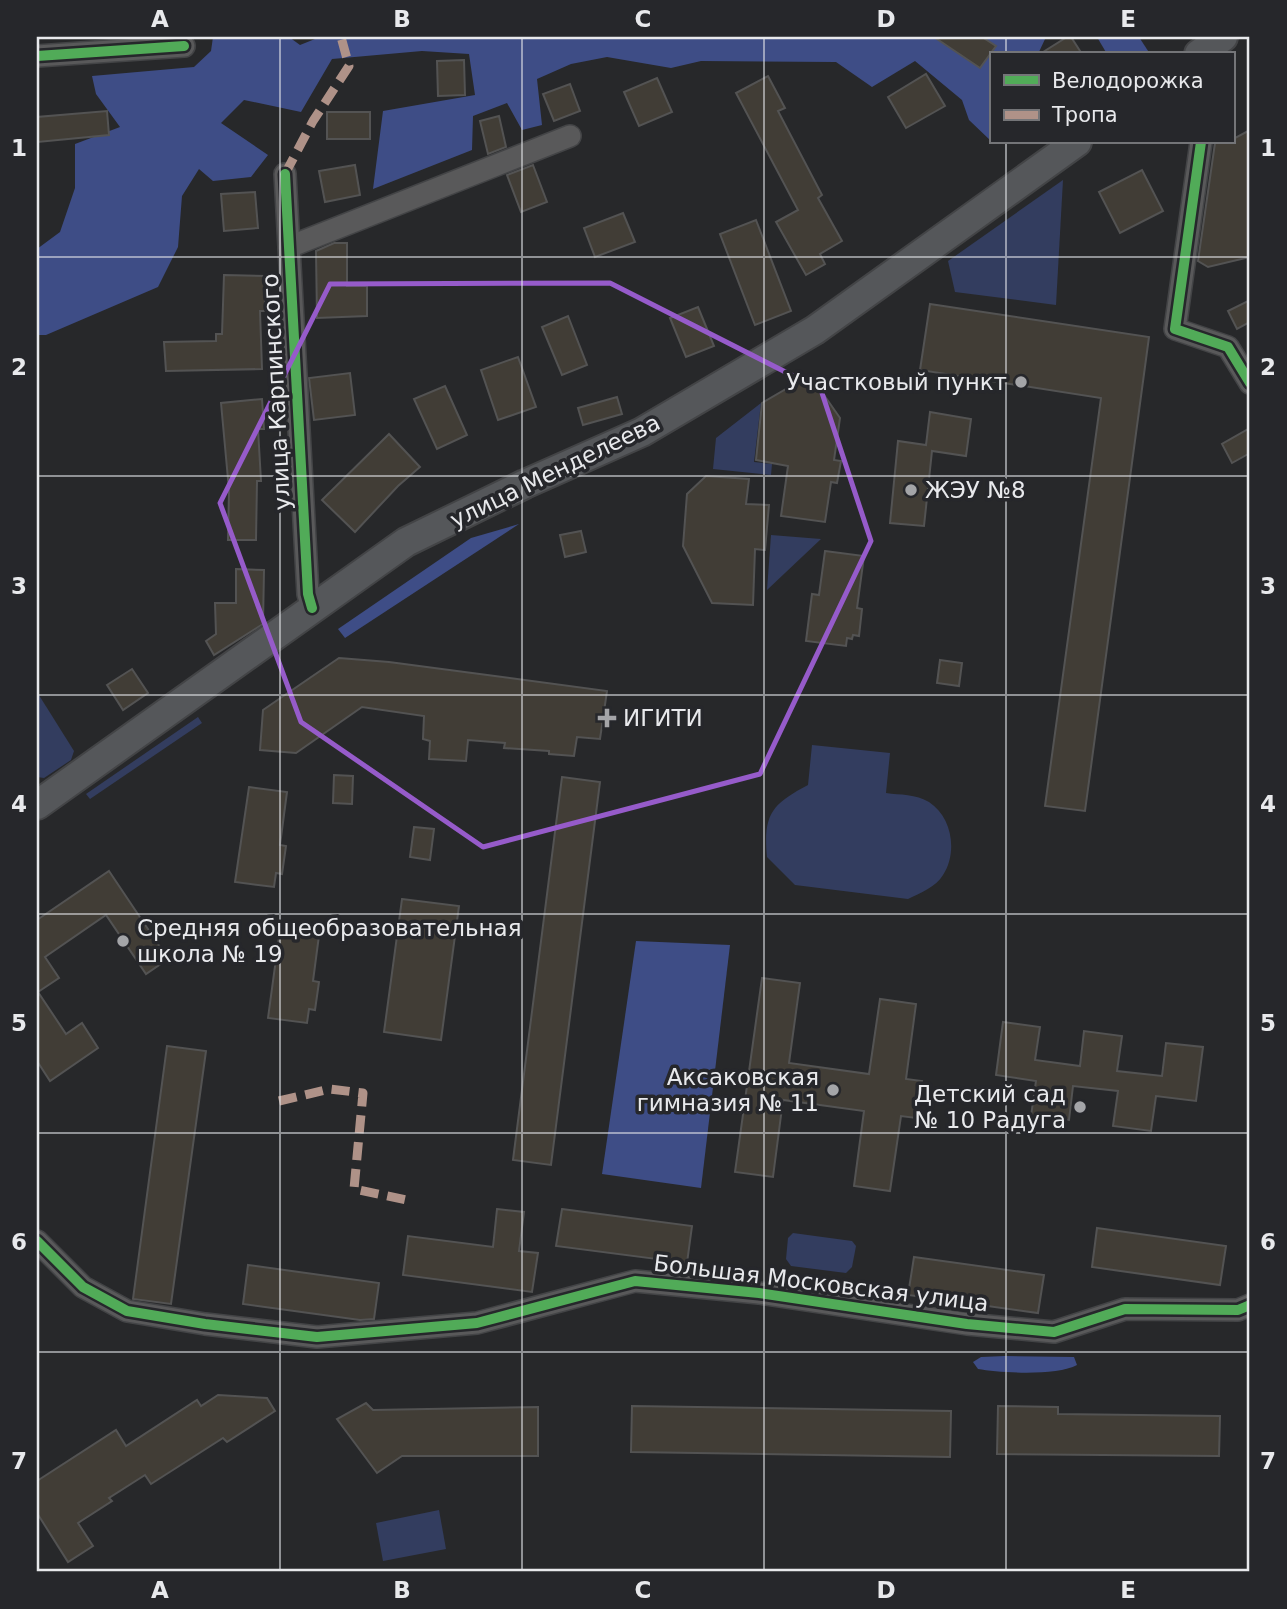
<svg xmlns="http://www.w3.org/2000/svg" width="1287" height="1609" font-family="'DejaVu Sans',sans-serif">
  <rect width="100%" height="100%" fill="#27282a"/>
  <g fill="#333d5f">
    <path d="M1063,180L1056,305L955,292L948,261Z"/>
    <path d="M761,403L754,462L772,464L771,475L713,469L716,438Z"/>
    <path d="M771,535L821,539L767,590Z"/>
    <path d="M37,692L74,751L71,760L44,778L37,777Z"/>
    <path d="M198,717L202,723L90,799L86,794Z"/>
    <path d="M812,745L890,753L886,793C900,795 916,794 929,802C952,817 958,852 943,875C936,887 920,893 908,899L795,885L767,857C763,814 772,804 808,785Z"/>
    <path d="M793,1233L852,1241L856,1246L852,1267L846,1273L791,1266L786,1259L788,1238Z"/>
    <path d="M439,1510L446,1549L383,1561L376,1523Z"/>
  </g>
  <g fill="#3e4d86">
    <path d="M213,37H289L300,45L320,37H1046L1038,54H991V141L969,120L962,100L915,61L872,87L836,62L701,61L671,68L607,57L571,64L537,79L542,125L522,130L507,103L473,116L472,150L373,189L383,111L475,95L469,54L422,51L332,59L301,112L244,100L221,123L268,155L251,177L213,181L199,169L182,196L178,247L158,287L46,335H37V249L60,232L75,188V144L120,127L96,94L92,76L194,67L211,51Z"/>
    <path d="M1097,37H1139L1150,54H1107Z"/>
    <path d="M519,524L345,638L338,629L471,538Z"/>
    <path d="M636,941L730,945L701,1188L602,1174Z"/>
    <path d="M1005,1356L1074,1357L1077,1365C1057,1376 1001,1373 978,1369L973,1362L981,1357Z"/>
  </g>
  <g fill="#413d36" stroke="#535353" stroke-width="2">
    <path d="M934,37H982L996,46L980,68Z"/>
    <path d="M1067,37H1071L1082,54H1040Z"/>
    <path d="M464,60L465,95L438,96L437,61Z"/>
    <path d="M926,74L945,106L906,128L888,97Z"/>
    <path d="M768,76L785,108L778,111L822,195L818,198L842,241L820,254L825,264L806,275L776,222L798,210L736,93Z"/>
    <path d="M657,78L672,112L639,126L624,92Z"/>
    <path d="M570,84L580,111L554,121L543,94Z"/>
    <path d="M107,111L109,135L38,142L37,117Z"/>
    <rect x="327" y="112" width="43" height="27"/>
    <path d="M499,116L506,147L488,154L480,121Z"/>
    <path d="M1250,130V257L1208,267L1198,261L1215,143L1233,142V139Z"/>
    <path d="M355,165L360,195L325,202L319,171Z"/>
    <path d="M533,165L547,202L521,212L507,175Z"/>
    <path d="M1142,170L1163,211L1120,233L1099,192Z"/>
    <path d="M255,192L258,228L224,231L221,194Z"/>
    <path d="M623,213L635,242L595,257L584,228Z"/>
    <path d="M756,220L791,311L755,325L720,234Z"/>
    <path d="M334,243H347V286H367V316L317,318L316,251Z"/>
    <path d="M224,275L265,276V311H260L262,369L166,371L164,342L216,341V334H222Z"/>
    <path d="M1250,300V322L1237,329L1228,311Z"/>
    <path d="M930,304L1149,337L1085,811L1045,806L1101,398L920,370Z"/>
    <path d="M698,307L714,346L686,357L670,318Z"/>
    <path d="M568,316L587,365L562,375L542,327Z"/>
    <path d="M518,357L536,407L498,420L481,370Z"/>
    <path d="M350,373L355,415L314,420L309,378Z"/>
    <path d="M810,375L840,418L834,460L841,461L837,483L831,482L825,522L781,516L788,466L756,460L762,403Z"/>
    <path d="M445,386L467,435L437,449L414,399Z"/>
    <path d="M617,397L622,414L583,425L578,408Z"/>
    <path d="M262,399L264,429H258L261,481H257L256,540H228L229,490L221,403Z"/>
    <path d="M930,412L971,419L966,456L932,451L924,526L890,523L898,441L926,445Z"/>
    <path d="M1250,428V453L1232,463L1222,444Z"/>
    <path d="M389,434L420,467L398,486L355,532L322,500Z"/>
    <path d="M706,476L749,479L746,504L769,505L765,550L755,549L753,605L712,603L683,546L687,494Z"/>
    <path d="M581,531L586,552L565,557L560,535Z"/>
    <path d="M825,551L864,556L857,608L862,609L859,636L853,635L852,639L847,638L846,646L806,641L812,594L819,595Z"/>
    <path d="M236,569L264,570L263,624L214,655L206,641L216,634L215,603H236Z"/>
    <path d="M339,658L389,662L607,691L600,739L577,737L574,756L549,754V751L504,748L505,743L468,740L466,761L429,759L430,741L423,739L424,716L362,707L296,753L260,750L263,710Z"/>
    <path d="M940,660L962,663L959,686L937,683Z"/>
    <path d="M132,669L148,693L123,710L107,685Z"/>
    <path d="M334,775L353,776L352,804L333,803Z"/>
    <path d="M562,777L600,782L551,1165L513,1160Z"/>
    <path d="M249,787L287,792L280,845L286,846L282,874L276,873L274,887L235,882Z"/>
    <path d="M414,827L434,829L430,860L410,857Z"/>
    <path d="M109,871L168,959L146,974L106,915L45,957L59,978L38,992L66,1034L82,1023L98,1048L50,1081L37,1061V920Z"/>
    <path d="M402,899L459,906L441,1040L384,1032Z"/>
    <path d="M281,922L320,928L313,981L319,982L315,1010L309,1009L307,1023L268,1018Z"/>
    <path d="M762,978L800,983L789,1063L869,1074L880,999L916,1004L906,1079L922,1081L916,1118L901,1116L890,1191L854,1186L864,1111L783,1100L773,1177L735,1172Z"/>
    <path d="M1003,1022L1040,1027L1035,1060L1080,1066L1084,1031L1122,1036L1117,1071L1162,1076L1166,1043L1203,1047L1196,1101L1156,1096L1151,1131L1113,1126L1118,1091L1073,1086L1069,1120L1031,1116L1036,1081L996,1075Z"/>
    <path d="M167,1046L206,1051L171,1304L133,1299Z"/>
    <path d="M497,1209L524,1212L519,1251L538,1253L532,1292L403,1275L408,1236L493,1247Z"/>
    <path d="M562,1209L692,1226L687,1263L556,1246Z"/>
    <path d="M1097,1228L1226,1246L1220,1285L1092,1267Z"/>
    <path d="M914,1257L1044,1275L1038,1313L908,1295Z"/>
    <path d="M248,1265L379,1283L374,1319L360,1320L243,1304Z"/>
    <path d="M218,1395L267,1398L275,1411L227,1442L223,1438L151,1484L145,1475L109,1498L112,1501L78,1523L93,1546L68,1562L37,1513V1481L116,1430L126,1446L197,1400L201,1406Z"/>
    <path d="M366,1403L373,1410L538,1407V1456H402L377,1473L337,1419Z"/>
    <path d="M632,1406L951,1411L950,1457L631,1452Z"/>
    <path d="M998,1406L1058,1407V1414L1220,1416L1219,1456L997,1454Z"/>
  </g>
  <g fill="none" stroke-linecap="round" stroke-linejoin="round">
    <defs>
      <g id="minor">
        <path d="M37,56L184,46"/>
        <path d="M1201,142L1175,329L1228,347L1250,383"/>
        <path d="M285,174L308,594L312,608"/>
        <path d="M289,247L570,136"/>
        <path d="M37,1241L83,1287L127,1311L205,1324L317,1337L477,1323L635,1281L759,1293L967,1324L1054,1332L1125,1309L1238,1310L1250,1305"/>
      </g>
      <g id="secondary">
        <path d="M1199,54L1223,37"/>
        <path d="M37,805L406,542L525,484L642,432L815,330L1077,142"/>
      </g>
    </defs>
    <use href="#minor" stroke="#434446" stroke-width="24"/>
    <use href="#secondary" stroke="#434446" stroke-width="32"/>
    <use href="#minor" stroke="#59595a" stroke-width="21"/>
    <use href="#secondary" stroke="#55575a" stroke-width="28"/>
    <g stroke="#af9288" stroke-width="9" stroke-dasharray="18 9" stroke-linecap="butt">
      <path d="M285,174L313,121L349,66L341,37"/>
      <path d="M279,1101L330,1089L363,1093L354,1189L407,1200"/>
    </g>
    <defs>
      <g id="cycleway">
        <path d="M37,56L184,46"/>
        <path d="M1201,142L1175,329L1228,347L1250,383"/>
        <path d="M285,174L308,594L312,608"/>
        <path d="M37,1241L83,1287L127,1311L205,1324L317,1337L477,1323L635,1281L759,1293L967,1324L1054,1332L1125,1309L1238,1310L1250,1305"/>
      </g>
    </defs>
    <use href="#cycleway" stroke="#26272b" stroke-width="15"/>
    <use href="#cycleway" stroke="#51ab58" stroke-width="10"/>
  </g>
  <path fill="none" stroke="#965bca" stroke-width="5" stroke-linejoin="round" d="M610,283L821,390L871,541L760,774L483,847L301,722L220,503L330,284Z"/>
  <path fill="none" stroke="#e8e9ec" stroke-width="2" stroke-opacity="0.55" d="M280,37V1572M522,37V1572M764,37V1572M1006,37V54M1006,142V1572M37,257H1250M37,476H1250M37,695H1250M37,914H1250M37,1133H1250M37,1352H1250"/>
  <g fill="#a4a5a8" stroke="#26272b" stroke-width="2.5">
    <circle cx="1021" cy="382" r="7"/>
    <circle cx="911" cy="490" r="7"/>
    <path d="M603.5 707.5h7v7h7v7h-7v7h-7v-7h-7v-7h7z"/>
    <circle cx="123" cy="941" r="7"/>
    <circle cx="833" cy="1090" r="7"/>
    <circle cx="1080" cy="1107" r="7"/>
  </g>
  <g text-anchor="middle" stroke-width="7" stroke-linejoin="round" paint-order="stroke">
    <g font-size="23" fill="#e8e9ec" stroke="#26272b" text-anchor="end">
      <text x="1007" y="390">Участковый пункт</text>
      <text x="925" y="498" text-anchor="start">ЖЭУ №8</text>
      <text x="623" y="726" text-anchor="start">ИГИТИ</text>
      <text x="137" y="936" text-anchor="start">Средняя общеобразовательная<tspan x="137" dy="26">школа № 19</tspan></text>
      <text x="819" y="1085">Аксаковская<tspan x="819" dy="26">гимназия № 11</tspan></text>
      <text x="1066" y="1102">Детский сад<tspan x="1066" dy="26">№ 10 Радуга</tspan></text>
    </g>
    <g font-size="23" fill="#e8e9ec" stroke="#26272b">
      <text transform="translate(276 392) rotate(-93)" y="8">улица Карпинского</text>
      <text transform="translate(555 471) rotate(-26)" y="8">улица Менделеева</text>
      <text transform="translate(821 1283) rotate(7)" y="8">Большая Московская улица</text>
    </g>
  </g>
  <rect width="1287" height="1609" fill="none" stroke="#26272b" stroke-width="77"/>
  <rect x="990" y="52" width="245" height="91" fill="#26272b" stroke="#747578" stroke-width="2"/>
  <rect x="1004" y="75" width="35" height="10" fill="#51ab58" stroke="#747578" stroke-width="2"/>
  <text x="1052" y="88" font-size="21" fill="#e8e9ec">Велодорожка</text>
  <rect x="1004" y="110" width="35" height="10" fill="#af9288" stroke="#747578" stroke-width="2"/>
  <text x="1052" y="122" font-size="21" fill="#e8e9ec">Тропа</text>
  <rect x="38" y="38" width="1210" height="1532" fill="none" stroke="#e8e9ec" stroke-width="2.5"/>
  <g font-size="23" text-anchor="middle" font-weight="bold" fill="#e8e9ec">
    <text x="160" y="27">A</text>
    <text x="402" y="27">B</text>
    <text x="643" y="27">C</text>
    <text x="886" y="27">D</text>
    <text x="1128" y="27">E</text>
    <text x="19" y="156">1</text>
    <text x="1268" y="156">1</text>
    <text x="19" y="375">2</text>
    <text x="1268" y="375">2</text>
    <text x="19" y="594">3</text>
    <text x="1268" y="594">3</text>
    <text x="19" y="812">4</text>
    <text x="1268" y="812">4</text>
    <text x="19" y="1031">5</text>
    <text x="1268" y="1031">5</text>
    <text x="19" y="1250">6</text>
    <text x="1268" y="1250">6</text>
    <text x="19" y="1469">7</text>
    <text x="1268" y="1469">7</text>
    <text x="160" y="1598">A</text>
    <text x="402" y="1598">B</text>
    <text x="643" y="1598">C</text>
    <text x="886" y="1598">D</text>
    <text x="1128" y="1598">E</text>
  </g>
</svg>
